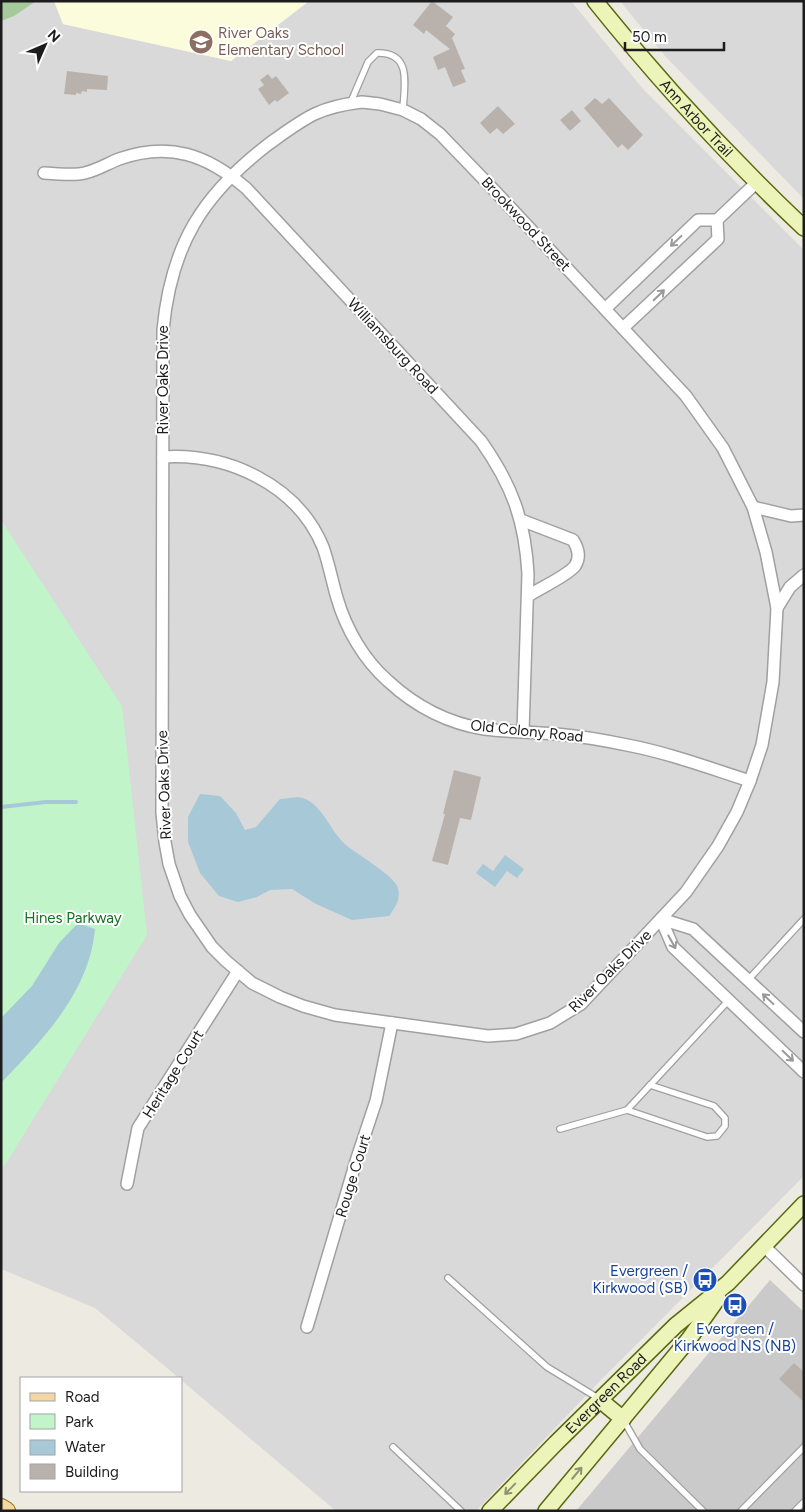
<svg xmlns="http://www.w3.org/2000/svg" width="805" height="1512" font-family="Figtree,sans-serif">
  <rect width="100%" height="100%" fill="#edeae2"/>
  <g fill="#dad9d9">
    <path d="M1,1H54L63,24L231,61L309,1H571L643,89L804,250V1176L600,1381L476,1511H336L181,1380V1378H179L95,1308L1,1269V1167L5,1165L1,520Z"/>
    <path d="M620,1H804V199L665,56Z"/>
  </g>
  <path fill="#fafcdc" d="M54,1H309L231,61L63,24Z"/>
  <path fill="#cacaca" d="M770,1280L804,1312V1511H576Z"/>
  <path fill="#a4c99a" d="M1,1H36L14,16L1,21Z"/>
  <path fill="#c2f4ca" d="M1,520L122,706L147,935L5,1165L1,1167Z"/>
  <g fill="#a6c8d7">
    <path d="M200,794L220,796L236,813L245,830L256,827L280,799C287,799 297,796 303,798C323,805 330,831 345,844C356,854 394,875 398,888C401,900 395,907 389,916L352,920L316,904L292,889L270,890L257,897L238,902L219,896L200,873L188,842V817Z"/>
    <path d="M505,855L524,869L517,878L507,871L495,887L476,873L483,864L493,871Z"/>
    <path d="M78,923L95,929C89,993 43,1039 1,1083V1018L32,986L59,943Z"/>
  </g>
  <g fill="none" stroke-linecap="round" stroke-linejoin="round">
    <path stroke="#a6c8d7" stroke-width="4" d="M1,807L46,802H76"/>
  </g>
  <g fill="#b9b2ac">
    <path d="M432,1L453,17L446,26L455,34L452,38L465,69L461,70L466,82L453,87L445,67L438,70L433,57L450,49L426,30L424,34L413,25Z"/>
    <path d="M67,71L108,76L107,90L87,89V92L82,91L81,94L76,93V95L64,94Z"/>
    <path d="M268,74L272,79L276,76L289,93L277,102L275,100L269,105L258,89L264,85L260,80Z"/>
    <path d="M595,98L602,104L609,98L643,135L628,150L622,144L618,148L584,108Z"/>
    <path d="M498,106L515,124L503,134L497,128L490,134L480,123Z"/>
    <path d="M572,110L581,121L570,131L560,120Z"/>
    <path d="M454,770L481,777L471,820L460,818L448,865L432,861L445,814H443Z"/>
    <path d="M794,1363L804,1372V1402L779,1379Z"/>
  </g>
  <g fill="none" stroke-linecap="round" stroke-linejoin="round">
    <defs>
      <g id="lane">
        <path d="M350,104L368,62L377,53C413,52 404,86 403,110"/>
        <path d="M748,980L804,919"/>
        <path d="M627,1110L707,1137L717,1136L725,1126V1118L714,1106L650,1085"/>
        <path d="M560,1129L627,1110L729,1000"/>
        <path d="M448,1278L547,1367L598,1398"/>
        <path d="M624,1421L640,1449L703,1511"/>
        <path d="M393,1447L461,1511"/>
        <path d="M741,1511L804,1447"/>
        <path d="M795,1511L804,1502"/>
      </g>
      <g id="street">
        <path d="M362,102L380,104L403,110L421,119L440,134L493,189L686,396L723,448L753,507L766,552L777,608L773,682L762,745L750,781L737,812L718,846L686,892L581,1004L550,1023L516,1034L488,1036L335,1015L303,1006L280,997L252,983L226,961L212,947L190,915L180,896L169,864L165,842L162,813L163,330C171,245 202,195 270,143C305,118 318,107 362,102Z"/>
        <path d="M44,173C56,174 68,175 79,174C93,173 106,164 119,159C169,141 207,155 246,188L481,441C512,485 525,520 528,574L523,732"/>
        <path d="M605,309L698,220H717L757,182"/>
        <path d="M623,328L718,239L717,220"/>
        <path d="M163,457C227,453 297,484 323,547C329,564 332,581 337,598C346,629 364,660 388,681C415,706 447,723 484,729C508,732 532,732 556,734C579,736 603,740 627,745C669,753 709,768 750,781"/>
        <path d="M753,507L791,516L804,515"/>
        <path d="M521,520L573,540C578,548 581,557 575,566C567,576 540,588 528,596"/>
        <path d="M777,608L790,587L804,575"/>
        <path d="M804,1032L693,929L661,919L673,947L804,1072"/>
        <path d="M127,1184L138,1128L238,971"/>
        <path d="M764,1246L804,1285"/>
        <path d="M307,1327L357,1158L376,1101L392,1023"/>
      </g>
      <g id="secondary">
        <path id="s1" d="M595,1C659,81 729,157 804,228"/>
        <path d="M600,1400L623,1419"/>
        <path id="s2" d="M490,1511L556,1443L676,1325L728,1283L804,1204"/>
        <path d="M546,1511L689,1339L718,1298"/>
      </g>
      <path id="primary" d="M1,1508L6,1511"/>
    </defs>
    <use href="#lane" stroke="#a0a0a0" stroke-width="8"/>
    <use href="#street" stroke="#a0a0a0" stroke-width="14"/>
    <use href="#secondary" stroke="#58690d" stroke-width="18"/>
    <use href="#primary" stroke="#88680c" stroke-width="20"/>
    <use href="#lane" stroke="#fff" stroke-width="5.5"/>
    <use href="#street" stroke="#fff" stroke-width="11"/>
    <use href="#secondary" stroke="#ecf4b9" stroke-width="15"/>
    <use href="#primary" stroke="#f4d6a0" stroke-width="18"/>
  </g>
  <defs><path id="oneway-shaft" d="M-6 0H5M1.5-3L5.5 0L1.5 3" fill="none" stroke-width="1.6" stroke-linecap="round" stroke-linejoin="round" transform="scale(1.25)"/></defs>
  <g stroke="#999">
    <use href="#oneway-shaft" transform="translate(676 241) rotate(137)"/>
    <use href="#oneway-shaft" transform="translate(659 295) rotate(-44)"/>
    <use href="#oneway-shaft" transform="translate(672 942) rotate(61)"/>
    <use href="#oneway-shaft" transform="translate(768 999) rotate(-137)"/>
    <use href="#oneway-shaft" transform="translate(788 1056) rotate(44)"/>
  </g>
  <g stroke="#8e9372">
    <use href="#oneway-shaft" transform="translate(577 1473) rotate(-50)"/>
    <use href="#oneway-shaft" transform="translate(510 1489) rotate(134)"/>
  </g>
  <defs>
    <symbol id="school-disc" viewBox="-11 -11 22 22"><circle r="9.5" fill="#8d6e63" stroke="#fff"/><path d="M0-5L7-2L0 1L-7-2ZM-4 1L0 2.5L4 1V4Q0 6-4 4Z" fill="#fff"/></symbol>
    <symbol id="bus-disc" viewBox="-11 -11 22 22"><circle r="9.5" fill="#1a4fb4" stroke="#fff"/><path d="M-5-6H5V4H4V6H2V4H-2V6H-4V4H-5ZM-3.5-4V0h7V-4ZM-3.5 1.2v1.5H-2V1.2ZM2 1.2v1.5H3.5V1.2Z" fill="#fff"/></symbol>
  </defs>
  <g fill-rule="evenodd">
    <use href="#school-disc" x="187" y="28" width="28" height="28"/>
    <use href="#bus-disc" x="691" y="1266" width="28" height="28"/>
    <use href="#bus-disc" x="721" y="1291" width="28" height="28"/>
  </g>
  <g text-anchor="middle" stroke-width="4" stroke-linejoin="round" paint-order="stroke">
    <g font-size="15" fill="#785e54" stroke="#fff" text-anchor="start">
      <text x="218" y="38">River Oaks<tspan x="218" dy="17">Elementary School</tspan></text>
    </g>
    <g font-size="15" fill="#1c1c1c" stroke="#fff">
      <text dy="5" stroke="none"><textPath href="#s1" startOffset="155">Ann Arbor Trail</textPath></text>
      <text transform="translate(526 224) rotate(47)" y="5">Brookwood Street</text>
      <text transform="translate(393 346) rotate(47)" y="5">Williamsburg Road</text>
      <text transform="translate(163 380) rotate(-90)" y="5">River Oaks Drive</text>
      <text transform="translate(527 731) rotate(6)" y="5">Old Colony Road</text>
      <text transform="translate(164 785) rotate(-92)" y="5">River Oaks Drive</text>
      <text transform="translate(610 971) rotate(-45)" y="5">River Oaks Drive</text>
      <text transform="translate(173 1074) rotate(-58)" y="5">Heritage Court</text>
      <text transform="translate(353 1176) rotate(-73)" y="5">Rouge Court</text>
      <text dy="5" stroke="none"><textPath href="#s2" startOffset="165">Evergreen Road</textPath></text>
    </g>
    <g font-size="15" fill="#147022" stroke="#fff">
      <text x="73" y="923">Hines Parkway</text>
    </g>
    <g font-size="15" fill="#164399" stroke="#fff" text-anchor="end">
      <text x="688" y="1276">Evergreen /<tspan x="688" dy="17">Kirkwood (SB)</tspan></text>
      <text x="735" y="1334" text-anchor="middle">Evergreen /<tspan x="735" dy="17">Kirkwood NS (NB)</tspan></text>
    </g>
  </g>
  <rect width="805" height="1512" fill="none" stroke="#1c1c1c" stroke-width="5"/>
  <rect x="20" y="1377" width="162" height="115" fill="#ffffff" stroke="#a4a4a4"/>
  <rect x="30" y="1393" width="25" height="8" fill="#f4d6a0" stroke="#a4a4a4"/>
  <text x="65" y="1402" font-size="15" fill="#1c1c1c">Road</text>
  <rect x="30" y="1414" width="25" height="15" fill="#c2f4ca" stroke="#a4a4a4"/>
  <text x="65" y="1427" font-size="15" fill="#1c1c1c">Park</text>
  <rect x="30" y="1440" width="25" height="15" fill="#a6c8d7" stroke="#a4a4a4"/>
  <text x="65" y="1452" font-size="15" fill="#1c1c1c">Water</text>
  <rect x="30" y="1464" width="25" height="15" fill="#b9b2ac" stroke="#a4a4a4"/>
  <text x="65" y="1477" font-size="15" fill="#1c1c1c">Building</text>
  <g transform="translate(45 45) rotate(45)" stroke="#ffffff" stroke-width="4" paint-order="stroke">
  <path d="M0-4L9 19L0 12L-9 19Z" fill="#1c1c1c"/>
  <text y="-8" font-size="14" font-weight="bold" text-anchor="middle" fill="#1c1c1c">N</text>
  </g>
  <path d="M625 42v8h99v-8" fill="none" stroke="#1c1c1c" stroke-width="2.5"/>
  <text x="632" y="42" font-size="15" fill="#1c1c1c" stroke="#ffffff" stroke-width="4" paint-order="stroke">50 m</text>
</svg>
